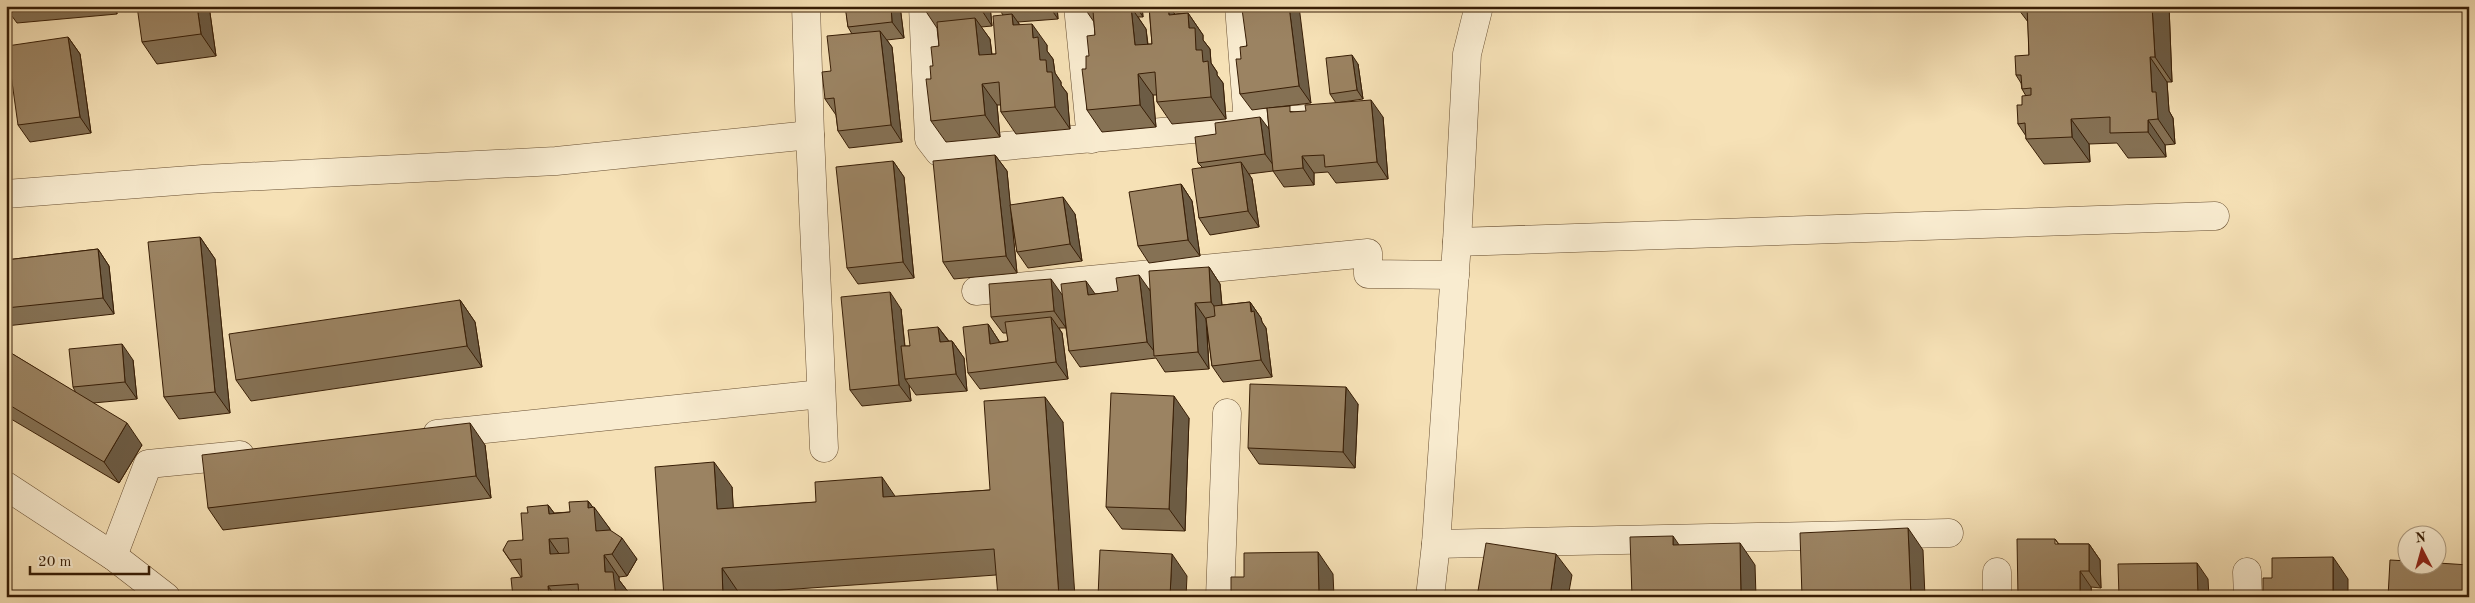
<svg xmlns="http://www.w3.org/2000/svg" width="2475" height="603" font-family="'Old Standard TT',serif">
  <rect width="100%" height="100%" fill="#f6e1b6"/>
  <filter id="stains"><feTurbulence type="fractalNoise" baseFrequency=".004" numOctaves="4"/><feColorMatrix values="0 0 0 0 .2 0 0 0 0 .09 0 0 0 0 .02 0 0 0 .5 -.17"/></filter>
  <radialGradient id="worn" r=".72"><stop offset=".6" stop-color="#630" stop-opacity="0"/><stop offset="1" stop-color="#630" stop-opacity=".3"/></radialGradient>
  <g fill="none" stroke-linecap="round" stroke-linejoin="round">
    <defs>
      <g id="minor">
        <path d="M806,6L810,135L824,448"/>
        <path d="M923,6L929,139L939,152L1305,119"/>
        <path d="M1078,6L1091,139"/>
        <path d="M1239,6L1248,123"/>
        <path d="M6,194L203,179L556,161L810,135"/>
        <path d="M1457,242L2215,216"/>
        <path d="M976,291L1368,253V274L1455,275"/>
        <path d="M437,434L821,394"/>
        <path d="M6,486L113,556L166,597"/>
        <path d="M1436,544L1949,533"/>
        <path d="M113,556L148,464L240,455"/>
        <path d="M1997,572V597"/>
        <path d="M2247,572L2248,597"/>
        <path d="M1220,597L1227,413"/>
        <path d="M1430,597L1436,544L1457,242L1467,54L1479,6"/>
      </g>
    </defs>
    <use href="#minor" stroke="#684f32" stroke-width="29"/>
    <use href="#minor" stroke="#f9ecd0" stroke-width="28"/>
  </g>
  <g fill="#857154" stroke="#381e06">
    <path d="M6,6H116L117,14L17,23L6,8Z"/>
    <path d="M209,6L216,56L157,64L142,42Z"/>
    <path d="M843,6H900L904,38L887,40L892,47L902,142L849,148L838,131L836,115L825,99L831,71L852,34L848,27L846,10Z"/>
    <path d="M924,6H990L992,26L981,27L990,39L992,54H996L1003,15L997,6H1057L1058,19L1018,22L1019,24L1047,45V51L1053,59L1055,73L1061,82V85L1067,93L1070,129L1016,134L1001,112V105H997L1000,137L946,142L931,121V79L933,66L939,46L937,28L925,10Z"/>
    <path d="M1083,6H1142L1143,17H1138L1146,29L1148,44H1152L1149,6H1213V9L1173,12L1175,14L1188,13L1203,35V40L1210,49L1211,63L1217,72V75L1223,83L1226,119L1172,124L1157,102V95H1153L1156,127L1102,132L1087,110L1086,69L1095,35L1094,22Z"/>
    <path d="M1263,6L1311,103L1269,108L1294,112L1383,117L1388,179L1336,183L1328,172L1314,173V185L1284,187L1273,171L1249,174L1252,179L1259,227L1210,235L1199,218L1202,167L1198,163L1269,129L1267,108L1252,110L1240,94L1241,59Z"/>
    <path d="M2016,6H2169L2172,82H2167L2169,111L2173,118L2175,144L2165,145L2166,157L2128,158L2117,143L2089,144L2090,162L2044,164L2026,139V136L2018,124L2022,105L2026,96L2022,89L2021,83L2016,75L2029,55L2028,22Z"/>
    <path d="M68,37L80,54L91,133L30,142L18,125Z"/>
    <path d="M1358,64L1363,99L1336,103L1330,94Z"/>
    <path d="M995,155L1007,171L1010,205L1075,214L1082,261L1028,268L1017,252L1011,214L1017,273L954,279L943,262Z"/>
    <path d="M893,161L904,177L914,278L858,284L847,268Z"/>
    <path d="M1181,184L1192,201L1200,256L1149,263L1138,246Z"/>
    <path d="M200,237L215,259L230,413L179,419L164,397Z"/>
    <path d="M98,249L109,266L114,314L6,326V260Z"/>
    <path d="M1209,267L1220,284L1222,305L1250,302L1261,318L1262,322L1266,328L1272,377L1223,382L1212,366L1207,327L1209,369L1165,372L1156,358L1080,367L1069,351L1064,313L1066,328H1059L1062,333L1068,379L980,389L968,373L988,324L999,341V342L1008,341L1007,333H1003L991,317L1062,295L1095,294L1150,290Z"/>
    <path d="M460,300L475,322L482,367L251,401L236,380Z"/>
    <path d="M901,309L905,346H910L938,327L949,341H952L964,358L967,391L916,395L909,385L911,401L862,406L850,390Z"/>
    <path d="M6,350L76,393L73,387L133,360L137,399L93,403L142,445L119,483L6,416Z"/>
    <path d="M1358,404L1355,468L1259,464L1248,448Z"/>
    <path d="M1189,418L1185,531L1122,529L1106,507Z"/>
    <path d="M1063,422L996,575L739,593L664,597L732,487L733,508L990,490Z"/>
    <path d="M485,445L491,498L223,530L208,508Z"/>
    <path d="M588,501L610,529V530L637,559L627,576L619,577V580L629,593V597H513L521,577L503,550L523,540L528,513L548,505L554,513L570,512Z"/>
    <path d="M2055,539L2059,544H2089L2100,560L2101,588L2091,587L2092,597Z"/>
  </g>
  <g fill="#6c5c45" stroke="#381e06">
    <path d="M112,6H116L117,14Z"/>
    <path d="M197,6H209L216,56L201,34Z"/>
    <path d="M891,6H900L904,38L892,22Z"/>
    <path d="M979,6H990L992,26Z"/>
    <path d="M1049,6H1057L1058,19Z"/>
    <path d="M1136,6H1142L1143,17Z"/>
    <path d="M1168,6H1169L1183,26L1169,15Z"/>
    <path d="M1289,6H1299L1311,103L1299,86Z"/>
    <path d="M2152,6H2169L2172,82L2155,57Z"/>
    <path d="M1131,7L1146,29L1150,67L1135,45Z"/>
    <path d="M1188,13L1203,35V40L1210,49L1211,63L1217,72V75L1223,83L1226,119L1211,97L1189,28Z"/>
    <path d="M1012,14L1027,35L1013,25Z"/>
    <path d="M975,18L990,39L994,76L979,55Z"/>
    <path d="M1032,24L1047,45V51L1053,59L1055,73L1061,82V85L1067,93L1070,129L1055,107L1047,72L1040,60L1033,38Z"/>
    <path d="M880,31L892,47L902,142L891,125Z"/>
    <path d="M68,37L80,54L91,133L80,117Z"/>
    <path d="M1352,55L1358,64L1363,99L1357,90Z"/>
    <path d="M2150,57L2167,82L2169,111L2173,118L2175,144L2158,119L2152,92Z"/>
    <path d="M1138,74L1153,95L1156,127L1140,105Z"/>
    <path d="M982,84L997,105L1000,137L985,115Z"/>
    <path d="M1371,100L1383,117L1388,179L1377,162Z"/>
    <path d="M1260,117L1272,133L1277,170L1265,154Z"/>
    <path d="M2071,119L2089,144L2090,162L2072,137Z"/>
    <path d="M2148,120L2165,145L2166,157L2148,132Z"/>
    <path d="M6,122L9,140L6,136Z"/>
    <path d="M995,155L1007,171L1017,273L1006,256Z"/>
    <path d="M1302,156L1314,173V185L1303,168Z"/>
    <path d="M893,161L904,177L914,278L903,262Z"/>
    <path d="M1241,162L1252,179L1259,227L1248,211Z"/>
    <path d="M1181,184L1192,201L1200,256L1188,240Z"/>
    <path d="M1063,197L1075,214L1082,261L1070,244Z"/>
    <path d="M200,237L215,259L230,413L215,392Z"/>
    <path d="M98,249L109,266L114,314L103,298Z"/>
    <path d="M1209,267L1220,284L1223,318L1211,302Z"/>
    <path d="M1139,275L1151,292L1157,355L1147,342Z"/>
    <path d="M1051,279L1063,296L1066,328L1054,311Z"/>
    <path d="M1086,281L1098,298L1088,295Z"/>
    <path d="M890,292L901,309L908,379H905L909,385L911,401L899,385Z"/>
    <path d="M460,300L475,322L482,367L467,346Z"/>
    <path d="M1250,302L1261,318L1262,322L1266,328L1272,377L1261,360Z"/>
    <path d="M1195,303L1206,319L1209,369L1198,352Z"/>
    <path d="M1051,317L1062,333L1068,379L1056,362Z"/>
    <path d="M988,324L999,341L1001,360L990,344Z"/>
    <path d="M938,327L950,343L940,342Z"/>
    <path d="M952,341L964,358L967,391L956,374Z"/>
    <path d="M122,344L133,360L137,399L125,382Z"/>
    <path d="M1346,387L1358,404L1355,468L1343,452Z"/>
    <path d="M1174,396L1189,418L1185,531L1169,509Z"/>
    <path d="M1045,397L1063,422L1075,597H1059Z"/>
    <path d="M127,423L142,445L119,483L104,462Z"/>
    <path d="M470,423L485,445L491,498L476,476Z"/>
    <path d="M714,462L732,487L735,534L717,509Z"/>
    <path d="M882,477L899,502L883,497Z"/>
    <path d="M588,501L595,510L594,507L610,529L612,553L596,531L588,508Z"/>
    <path d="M548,505L564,526L549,514Z"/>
    <path d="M1908,528L1923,550L1925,597H1911Z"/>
    <path d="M1673,536L1688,558L1673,545Z"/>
    <path d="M622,538L637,559L627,576L612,554Z"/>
    <path d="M549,539L564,561L550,554Z"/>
    <path d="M1740,543L1755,565L1756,597H1741Z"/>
    <path d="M2089,544L2100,560L2101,588L2089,571Z"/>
    <path d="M1318,552L1333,574L1334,597H1319Z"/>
    <path d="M1172,554L1187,576L1186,597H1170Z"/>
    <path d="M1556,554L1572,575L1568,597H1550Z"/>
    <path d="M604,555L619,577V580L629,593V597H616L605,572Z"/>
    <path d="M2333,557L2348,579V597H2333Z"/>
    <path d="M2197,563L2208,579L2209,597H2198Z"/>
    <path d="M722,568L739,593V597H723Z"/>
    <path d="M2080,571L2091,587L2092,597H2080Z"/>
    <path d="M548,586L556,597H549Z"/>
  </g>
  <g fill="#9b8362" stroke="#381e06" fill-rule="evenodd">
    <path d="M137,6H197L201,34L142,42Z"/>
    <path d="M845,6H891L892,22L848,27Z"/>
    <path d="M924,6H957L925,10Z"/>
    <path d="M1149,6H1168L1169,15L1188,13L1189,28H1195L1196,50H1202L1203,62L1208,61L1211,97L1157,102L1155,72L1138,74L1140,105L1087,110L1082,69H1086V56H1089L1087,36L1095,35L1093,11L1131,7L1135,45L1152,44Z"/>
    <path d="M1263,6H1289L1299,86L1240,94L1236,59H1241L1240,47L1247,46L1242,9Z"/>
    <path d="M2027,6H2152L2155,57H2150L2152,92H2156L2158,119L2148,120V132L2110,133V117L2071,119L2072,137L2026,139L2025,123L2018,124L2017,105H2022V96L2031,95V88L2022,89L2021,75H2016L2015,56L2029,55Z"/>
    <path d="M1012,14L1013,25L1032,24L1033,38L1038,37L1040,60H1046L1047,72H1052L1055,107L1001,112L999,82L982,84L985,115L931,121L926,79H931L930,66H933L931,47L939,46L937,22L975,18L979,55L996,54L993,16Z"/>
    <path d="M880,31L891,125L838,131L834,98L825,99L822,72L831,71L827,36Z"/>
    <path d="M68,37L80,117L18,125L7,46Z"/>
    <path d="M1352,55L1357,90L1330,94L1326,58Z"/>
    <path d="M1371,100L1377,162L1325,167L1324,155L1302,156L1303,168L1273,171L1267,108L1290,106V112L1306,111L1305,105Z"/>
    <path d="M1260,117L1265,154L1198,163L1195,137L1216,134L1215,123Z"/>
    <path d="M995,155L1006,256L943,262L933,161Z"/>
    <path d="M893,161L903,262L847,268L836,167Z"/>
    <path d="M1241,162L1248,211L1199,218L1192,169Z"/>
    <path d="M1181,184L1188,240L1138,246L1129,192Z"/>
    <path d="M1063,197L1070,244L1017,252L1010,205Z"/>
    <path d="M200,237L215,392L164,397L148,242Z"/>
    <path d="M98,249L103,298L6,308V260Z"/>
    <path d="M1209,267L1211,302L1195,303L1198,352L1154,356L1149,271Z"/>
    <path d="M1139,275L1147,342L1069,351L1061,284L1086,281L1088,295L1118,291L1116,278Z"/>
    <path d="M1051,279L1054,311L991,317L989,284Z"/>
    <path d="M890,292L899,385L850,390L841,297Z"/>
    <path d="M460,300L467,346L236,380L229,334Z"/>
    <path d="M1250,302L1251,312L1254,311L1261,360L1212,366L1206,318L1215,316L1214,306Z"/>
    <path d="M1051,317L1056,362L968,373L963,327L988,324L990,344L1008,341L1005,322Z"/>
    <path d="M938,327L940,342L952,341L956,374L905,379L901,346H910L908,330Z"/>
    <path d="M122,344L125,382L73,387L69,349Z"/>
    <path d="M6,350L127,423L104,462L6,403Z"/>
    <path d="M1250,384L1346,387L1343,452L1248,448Z"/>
    <path d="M1111,393L1174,396L1169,509L1106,507Z"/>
    <path d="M1045,397L1059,597H998L994,549L722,568L723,597H664L655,467L714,462L717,509L816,502L815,482L882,477L883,497L990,490L984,401Z"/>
    <path d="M470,423L476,476L208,508L202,455Z"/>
    <path d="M588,501V508L594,507L596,531L610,530L622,538L612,554L604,555L605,572H613L616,597H579L578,584L548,586L549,597H513L511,578L522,577L521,559L510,560L503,550L508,541L523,540L521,513H528L527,507L548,505L549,514L570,512L569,502ZM568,538L569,553L550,554L549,539Z"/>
    <path d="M1908,528L1911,597H1802L1800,533Z"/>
    <path d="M1673,536V545L1740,543L1741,597H1632L1630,537Z"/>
    <path d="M2017,539H2055V544H2089V571H2080V597H2018Z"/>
    <path d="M1486,543L1556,554L1550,597H1477Z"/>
    <path d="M1100,550L1172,554L1170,597H1098Z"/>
    <path d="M1318,552L1319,597H1231V577H1244V553Z"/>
    <path d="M2333,557V597H2263V578H2272V558Z"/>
    <path d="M2390,560L2408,561V566H2438V563L2469,565V597H2388Z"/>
    <path d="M2197,563L2198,597H2119L2118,564Z"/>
  </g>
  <rect width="2475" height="603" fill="none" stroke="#f6e1b6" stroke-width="25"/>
  <rect x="8" y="8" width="2460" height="588" fill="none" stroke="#381e06" stroke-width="2.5"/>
  <rect x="12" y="12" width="2450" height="578" fill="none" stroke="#381e06"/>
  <g transform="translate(2422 550) rotate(354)"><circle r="24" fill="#f9ecd0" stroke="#ac9a7f"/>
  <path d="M0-4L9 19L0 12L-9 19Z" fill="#8f2418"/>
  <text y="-8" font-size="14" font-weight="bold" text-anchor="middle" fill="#381e06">N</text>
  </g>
  <path d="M30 566v8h119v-8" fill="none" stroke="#381e06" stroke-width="2.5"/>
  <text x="38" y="566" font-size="15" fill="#381e06" stroke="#f9ecd0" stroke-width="4" paint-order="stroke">20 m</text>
  <rect width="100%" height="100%" filter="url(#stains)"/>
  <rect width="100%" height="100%" fill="url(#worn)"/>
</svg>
